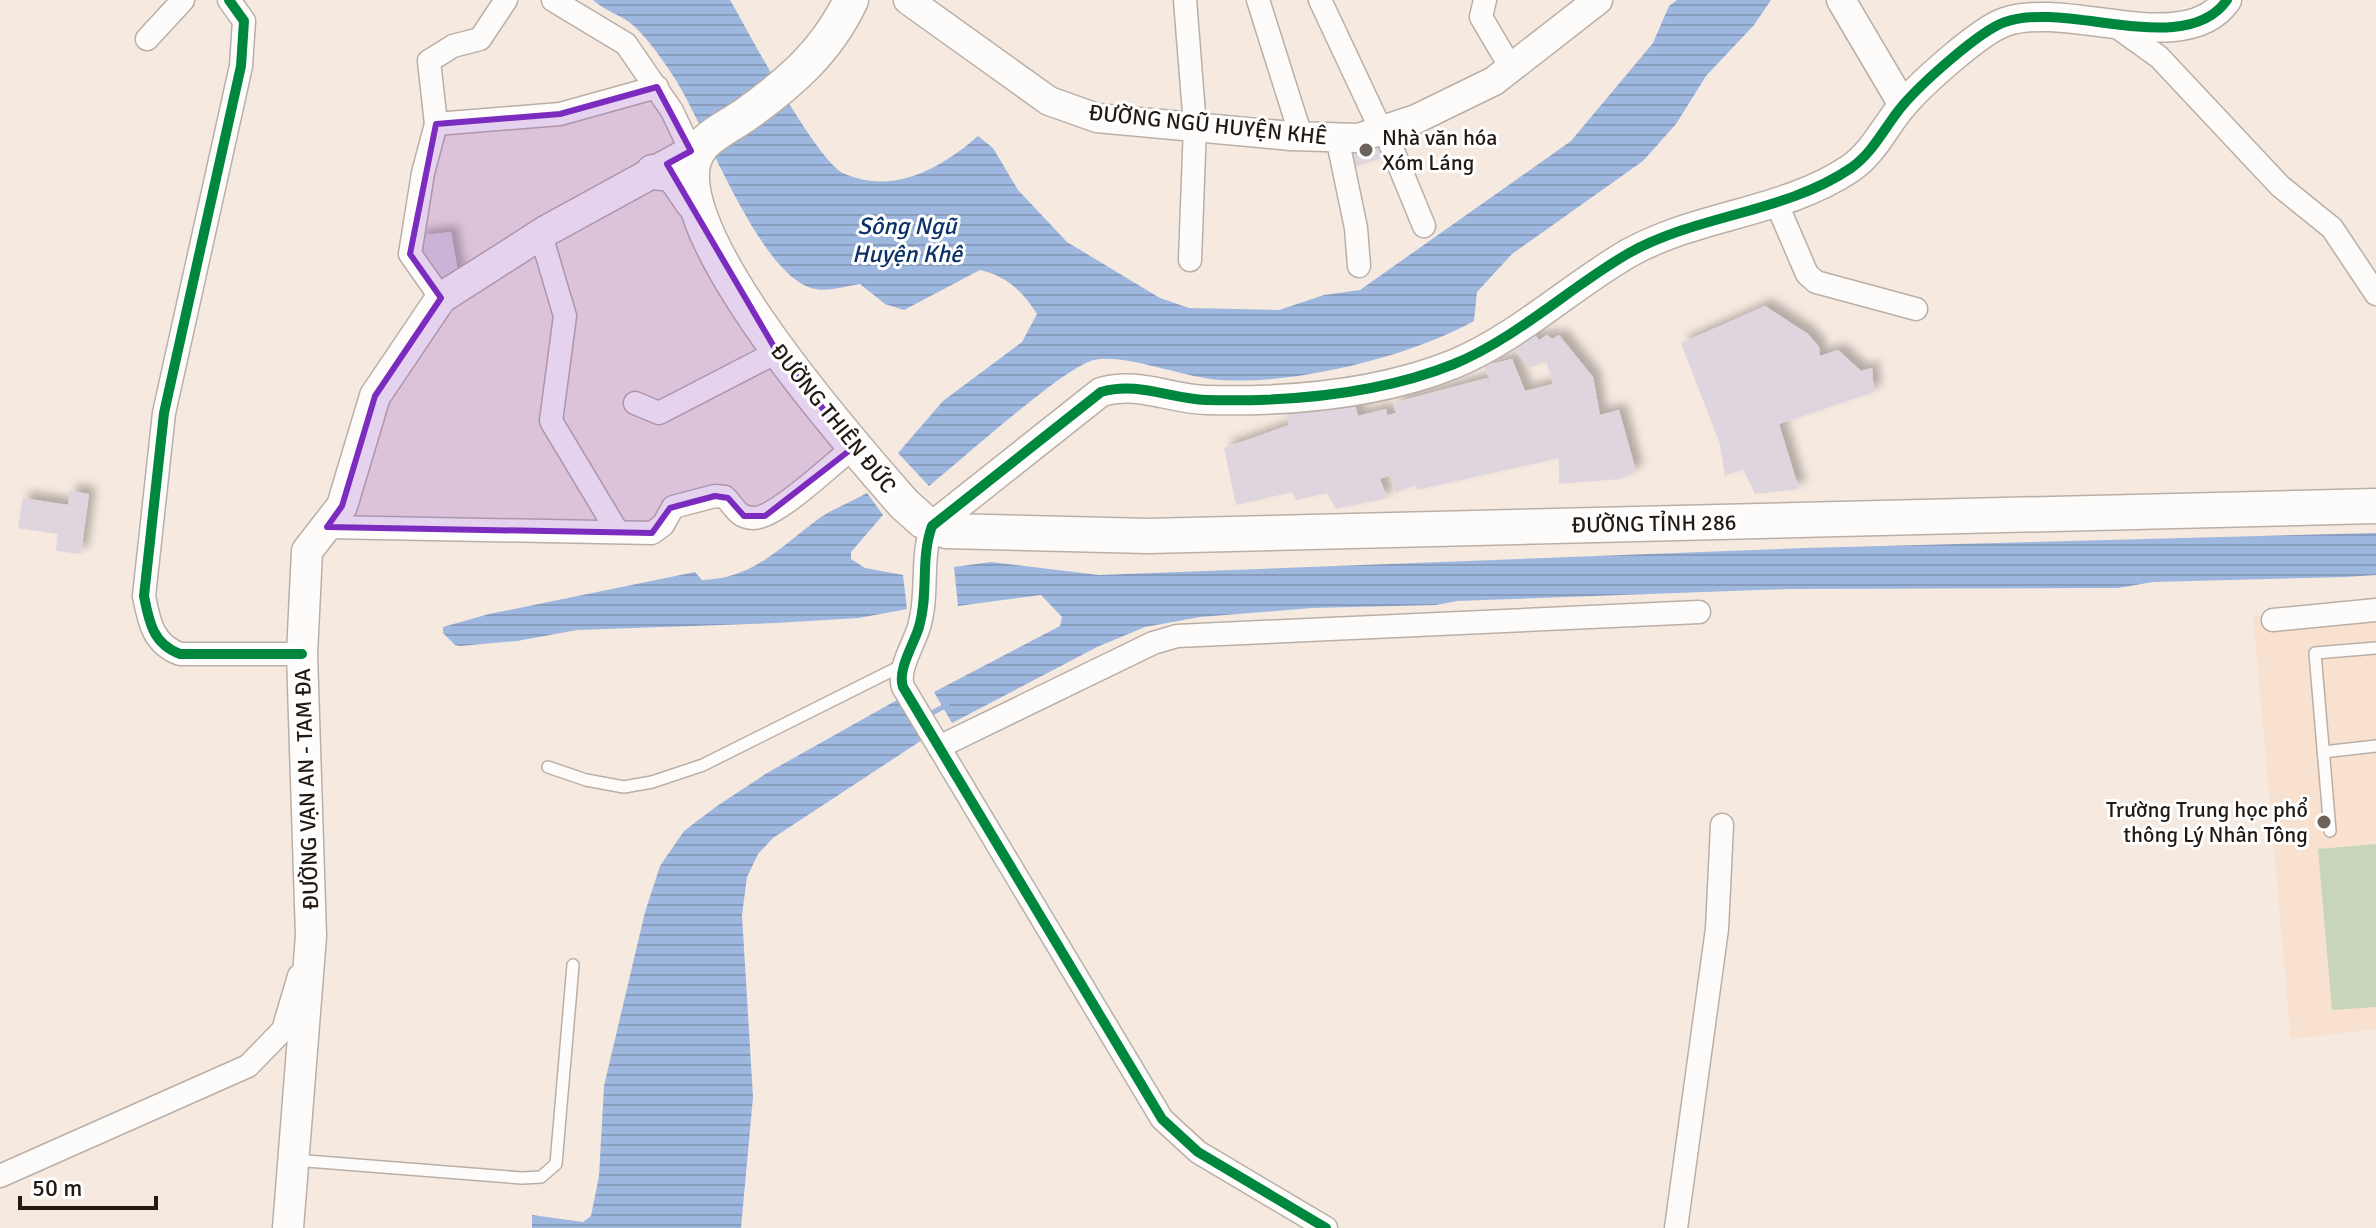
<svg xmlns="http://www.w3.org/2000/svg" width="2376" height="1228" font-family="Signika,sans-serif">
  <defs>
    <pattern id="water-rules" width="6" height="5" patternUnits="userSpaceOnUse" patternTransform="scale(2)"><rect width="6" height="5" fill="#9eb7df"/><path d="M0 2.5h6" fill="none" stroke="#889dbe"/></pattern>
    <filter id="shadow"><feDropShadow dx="7" dy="-7" stdDeviation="4" flood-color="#0004"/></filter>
  </defs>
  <rect width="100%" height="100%" fill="#f5e9e0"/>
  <path fill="#f8e1ce" d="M2376,609V1029L2291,1039L2253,616Z"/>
  <path fill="#c7d6ba" d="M2376,844V1007L2332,1010L2318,849Z"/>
  <g fill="url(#water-rules)">
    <path d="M593,0H730C749,32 816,162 845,174C895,195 941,168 978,136L993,148L1018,190L1067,242L1160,298L1189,308L1279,310L1324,295L1360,290L1571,141L1653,43L1669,6L1677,0H1771L1754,25L1706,76L1676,124L1643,161L1512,254L1477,292L1474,321C1409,357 1295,385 1220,380C1185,378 1124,353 1094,360C1065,366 959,462 929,486L898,453L943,401L1022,342L1037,314C1023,291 1006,276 980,270L904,310L885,304L860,284C845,286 826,293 811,288C756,270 705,123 672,74C662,59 648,39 634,26C622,15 606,12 593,0Z"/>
    <path d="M867,493L883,515L851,552V559L865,568L903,575L907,609L859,618L775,623L577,630L517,641L460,646L455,645L443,633V627L489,614L695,572L702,580C753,579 779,548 817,520C830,510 851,502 867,493Z"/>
    <path d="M2376,533V575L2346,577L2153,582L2118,588L1790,589L1457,601L1436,605L1312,608L1200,617L1145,627L1097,647L952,723L934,692L1060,626L1062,617L1041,595L958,606L954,567L991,562L1099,575L1805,548Z"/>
    <path d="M897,700L922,740L773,838L758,854L747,877L742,915L753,1097L741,1228H532V1215L583,1222L591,1216L599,1176L604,1086L645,912L660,866L684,831L717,806L767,773Z"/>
  </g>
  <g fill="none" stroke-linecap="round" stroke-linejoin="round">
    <path stroke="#9eb7df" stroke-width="5" d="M928,715L947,705"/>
  </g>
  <g fill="#ded5de" filter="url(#shadow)">
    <path d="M1384,135L1391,155L1347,169L1342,145Z"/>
    <path d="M451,232L459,278L440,289L422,264L418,236Z"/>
    <path d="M1765,306L1808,334L1819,347L1820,356L1838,350L1861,371L1872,368L1874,392L1779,424L1799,489L1755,494L1743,469L1725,476L1720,444L1681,343Z"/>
    <path d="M1535,335L1539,340L1547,335L1552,339L1559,335L1593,377L1600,415L1619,410L1636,471L1620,479L1559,484V458L1417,490L1415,485L1396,493L1391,475L1380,479L1387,498L1336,509L1327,493L1296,500L1292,492L1236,505L1224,448L1289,425L1285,406L1353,397L1358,416L1386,409L1387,415L1396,413L1393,403L1487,378L1492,388L1484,366L1512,359L1525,391L1553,384L1546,361L1529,368L1509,342Z"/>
    <path d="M70,491L89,494L81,554L56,551L58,534L18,528L23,498L68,505Z"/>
  </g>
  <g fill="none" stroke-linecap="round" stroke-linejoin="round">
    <defs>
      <g id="service">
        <path d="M2323,752L2376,746"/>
        <path d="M548,767L586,780L624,787L652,782L703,765L903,665"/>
        <path d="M2330,831L2315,653L2376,648"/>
        <path d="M294,1160L522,1178L541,1177L556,1164L573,965"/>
      </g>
      <g id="minor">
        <path d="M229,0L244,21L241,66L164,413L144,596C149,622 153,644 180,654H302"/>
        <path d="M553,0L626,44L672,111L691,151"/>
        <path d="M1185,0L1195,126L1190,260"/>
        <path d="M1258,0L1301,136"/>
        <path d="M1320,0L1381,130"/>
        <path d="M1485,0L1481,17L1511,68"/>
        <path d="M2113,24L2159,57L2280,186L2332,228L2376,294"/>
        <path d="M147,39L183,0"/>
        <path d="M436,124L560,114L657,87"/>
        <path d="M1384,129L1424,226"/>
        <path d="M1337,137L1356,228L1359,266"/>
        <path d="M1776,202L1807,274L1816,282L1916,309"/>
        <path d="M541,235L565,316L551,421L617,531"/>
        <path d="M441,298L410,254L423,173L436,124L429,61L453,46L480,39L506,0"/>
        <path d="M635,403L659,413L777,352"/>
        <path d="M932,526C920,559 929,593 919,627C914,644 897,670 903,687L1162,1119L1198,1152L1326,1228"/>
        <path d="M327,527L652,533L663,525L673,507L715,496L725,497C735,507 737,517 753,518C776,519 834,462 854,447"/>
        <path d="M2273,620L2376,610"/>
        <path d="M939,747L1153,643L1177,636L1699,612"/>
        <path d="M0,1176L248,1066L283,1030L299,976"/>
        <path d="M1676,1228L1717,929L1722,825"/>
      </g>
      <g id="tertiary">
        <path d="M908,0L1049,101L1097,118L1291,136L1358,138L1416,119L1494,81L1598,0"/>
        <path d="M1841,0L1903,105"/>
        <path d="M932,526L1101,392C1138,381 1170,399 1206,400C1288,402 1377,395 1454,364C1517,338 1570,287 1629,253C1699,214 1785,213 1851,168C1874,152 1885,126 1903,105C1921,84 1979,31 2005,22C2068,0 2185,60 2227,0"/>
      </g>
      <path id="secondary" d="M288,1228L311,936L302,654L307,551L342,506L375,396L441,298L546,231L703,145"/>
      <g id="primary">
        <path d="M851,0C827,51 790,83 745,115C731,125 711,134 701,147C646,215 858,451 904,504L923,521L946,531L1148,536L2376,506"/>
        <path d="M653,172L673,174L693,203"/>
      </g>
    </defs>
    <use href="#service" stroke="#baafa7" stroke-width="14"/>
    <use href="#minor" stroke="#baafa7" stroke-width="25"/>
    <use href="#tertiary" stroke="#baafa7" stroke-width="31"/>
    <use href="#secondary" stroke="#baafa7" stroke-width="33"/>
    <use href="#primary" stroke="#baafa7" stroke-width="37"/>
    <use href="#service" stroke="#fefcfa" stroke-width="11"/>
    <use href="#minor" stroke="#fefcfa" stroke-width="22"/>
    <use href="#tertiary" stroke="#fefcfa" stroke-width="28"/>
    <use href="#secondary" stroke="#fefcfa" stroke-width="30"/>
    <use href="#primary" stroke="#fefcfa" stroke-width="34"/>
    <defs>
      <g id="cycleway">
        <path d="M229,0L244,21L241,66L164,413L144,596C149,622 153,644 180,654H302"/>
        <path d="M1326,1228L1198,1152L1162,1119L903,687C897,670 914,644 919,627C929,593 920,559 932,526L1101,392C1138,381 1170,399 1206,400C1288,402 1377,395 1454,364C1517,338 1570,287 1629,253C1699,214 1785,213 1851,168C1874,152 1885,126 1903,105C1921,84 1979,31 2005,22C2068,0 2185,60 2227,0"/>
      </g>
    </defs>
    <use href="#cycleway" stroke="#fff" stroke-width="15"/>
    <use href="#cycleway" stroke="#00873e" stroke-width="10"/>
  </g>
  <path fill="#7b2cbf" fill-opacity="0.2" stroke="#7b2cbf" stroke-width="6" stroke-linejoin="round" d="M657,87L691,151L667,164L777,352L854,447L765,516H744L728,498L715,496L670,508L652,533L327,527L342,506L375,396L441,298L410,254L436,124L560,114Z"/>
  <g fill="#6d625b" stroke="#fff" stroke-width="3">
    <circle cx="1366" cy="150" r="8"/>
    <circle cx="2324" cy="822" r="8"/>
  </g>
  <g text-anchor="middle" stroke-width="6" stroke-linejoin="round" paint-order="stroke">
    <g font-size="22" fill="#241a13" stroke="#fff">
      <text transform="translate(1208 124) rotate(6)" y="8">ĐƯỜNG NGŨ HUYỆN KHÊ</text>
      <text transform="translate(834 418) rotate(51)" y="8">ĐƯỜNG THIÊN ĐỨC</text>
      <text transform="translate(1654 523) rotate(-1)" y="8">ĐƯỜNG TỈNH 286</text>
      <text transform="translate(306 789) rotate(-92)" y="8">ĐƯỜNG VẠN AN - TAM ĐA</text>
    </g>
    <g font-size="22" fill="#241a13" stroke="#fff" text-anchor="start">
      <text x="1382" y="145">Nhà văn hóa<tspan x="1382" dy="25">Xóm Láng</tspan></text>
      <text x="2308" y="817" text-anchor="end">Trường Trung học phổ<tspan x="2308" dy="25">thông Lý Nhân Tông</tspan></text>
    </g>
    <g font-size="24" font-style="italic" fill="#0b3269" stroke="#fff">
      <text x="907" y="234">Sông Ngũ<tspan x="907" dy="28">Huyện Khê</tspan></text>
    </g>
  </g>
  <path d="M20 1196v12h136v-12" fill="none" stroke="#241a13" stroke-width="4"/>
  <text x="32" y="1196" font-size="24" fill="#241a13" stroke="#ffffff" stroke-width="6" paint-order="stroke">50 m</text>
</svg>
